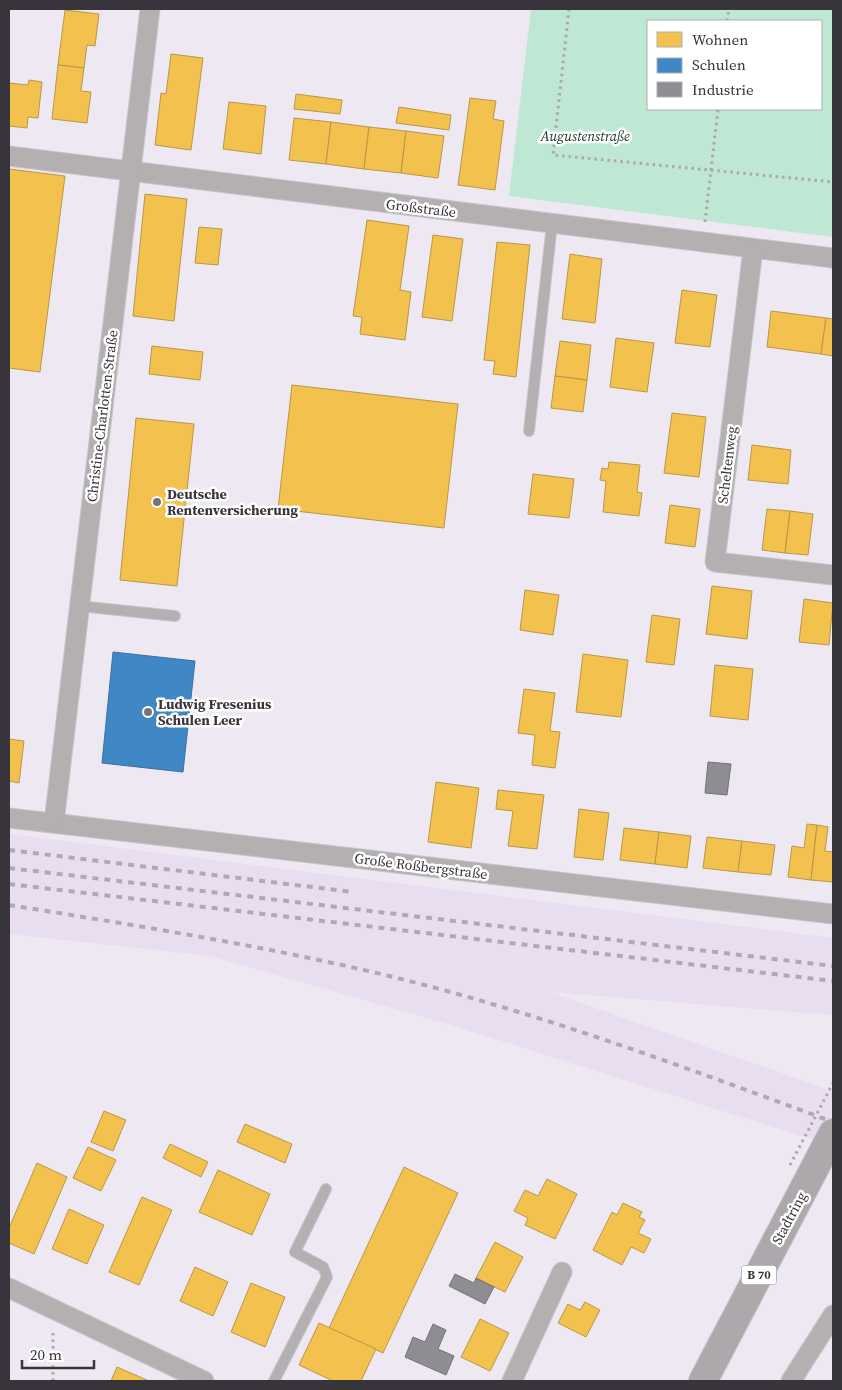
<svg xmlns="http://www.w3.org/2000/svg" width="842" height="1390" font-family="'Source Serif 4',serif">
  <rect width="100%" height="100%" fill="#ede8f2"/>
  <path fill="#e8def0" d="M9,834L833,938V1015L549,992L833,1091V1146L454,1026L210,956L9,934Z"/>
  <path fill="#bee7d4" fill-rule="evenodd" d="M531,9H833V237L509,196ZM648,21H821V109H648Z"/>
  <g fill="#f2c14e" stroke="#ba9748">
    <path d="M65,10L99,14L95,46L87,45L84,68L58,65Z"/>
    <path d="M171,54L203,58L191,150L155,145L161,93L166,94Z"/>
    <path d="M58,65L84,68L81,91L91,92L87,123L52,119Z"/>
    <path d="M29,80L42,82L38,118L28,117L27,128L9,126V83L28,85Z"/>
    <path d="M296,94L342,100L340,114L294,109Z"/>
    <path d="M470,98L496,101L493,119L504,121L495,190L458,185Z"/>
    <path d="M229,102L266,106L261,154L223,149Z"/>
    <path d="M399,107L451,115L449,130L396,123Z"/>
    <path d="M294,118L331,122L326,164L289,160Z"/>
    <path d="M331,122L369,127L364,169L326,164Z"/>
    <path d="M369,127L406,131L401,173L364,169Z"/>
    <path d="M406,131L444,136L438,178L401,173Z"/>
    <path d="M9,169L65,176L40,372L9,368Z"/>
    <path d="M145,194L187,199L174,321L133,316Z"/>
    <path d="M367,220L409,226L400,290L411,292L405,340L360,334L362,317L353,316Z"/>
    <path d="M199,227L222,229L218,265L195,263Z"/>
    <path d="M433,235L463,239L452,321L422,317Z"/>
    <path d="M497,242L530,245L516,377L493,374L495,361L484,360Z"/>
    <path d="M570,254L602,259L595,323L562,319Z"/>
    <path d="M682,290L717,295L710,347L675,343Z"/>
    <path d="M771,311L826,318L821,354L767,347Z"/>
    <path d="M826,318L833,319V356L821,354Z"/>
    <path d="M616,338L654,343L647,392L610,387Z"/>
    <path d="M560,341L591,345L587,380L555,376Z"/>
    <path d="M152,346L203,352L200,380L149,374Z"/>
    <path d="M555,376L587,380L583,412L551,408Z"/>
    <path d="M292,385L458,404L444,528L278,509Z"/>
    <path d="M672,413L706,417L699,477L664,473Z"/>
    <path d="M136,418L194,424L177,586L120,580Z"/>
    <path d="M752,445L791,450L788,484L748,480Z"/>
    <path d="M609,462L640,465L637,492L642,493L639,516L603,512L606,481L600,480L602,468L608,469Z"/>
    <path d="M533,474L574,479L569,518L528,514Z"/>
    <path d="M670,505L700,509L695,547L665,543Z"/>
    <path d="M767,509L790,511L785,553L762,550Z"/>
    <path d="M790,511L813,514L808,555L785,553Z"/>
    <path d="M712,586L752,591L747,639L706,634Z"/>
    <path d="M525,590L559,595L553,635L520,630Z"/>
    <path d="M804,599L833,603L829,645L799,642Z"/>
    <path d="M652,615L680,619L674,665L646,662Z"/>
    <path d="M583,654L628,660L621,717L576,712Z"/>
    <path d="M715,665L753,669L748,720L710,716Z"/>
    <path d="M524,689L555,693L550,731L560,732L555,768L532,765L535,735L518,733Z"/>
    <path d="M9,739L24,741L19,783L9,781Z"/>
    <path d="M436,782L479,788L471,848L428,842Z"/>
    <path d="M498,790L544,795L537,849L508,846L513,811L496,809Z"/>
    <path d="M579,809L609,813L603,860L574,857Z"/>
    <path d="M807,824L817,825L811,880L788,877L792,846L804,848Z"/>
    <path d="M817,825L828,827L825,851L833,852V882L811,880Z"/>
    <path d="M624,828L659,832L655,864L620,860Z"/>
    <path d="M659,832L691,836L687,868L655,864Z"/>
    <path d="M707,837L742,841L738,872L703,868Z"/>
    <path d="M742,841L775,845L771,875L738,872Z"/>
    <path d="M104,1111L126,1120L113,1151L91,1142Z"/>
    <path d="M245,1124L292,1144L285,1163L237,1142Z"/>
    <path d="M170,1144L208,1162L201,1177L163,1158Z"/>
    <path d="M88,1147L116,1160L101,1191L73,1178Z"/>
    <path d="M37,1163L67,1177L34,1254L9,1243V1228Z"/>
    <path d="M404,1167L458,1193L383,1353L329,1328Z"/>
    <path d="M218,1170L270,1194L252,1235L199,1212Z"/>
    <path d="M547,1179L577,1194L555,1239L525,1225L528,1218L514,1211L525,1190L538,1196Z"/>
    <path d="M142,1197L172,1210L139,1285L109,1272Z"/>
    <path d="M623,1203L642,1212L639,1217L645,1220L638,1233L651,1239L644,1253L631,1247L622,1265L593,1250L612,1212L617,1215Z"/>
    <path d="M69,1209L104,1225L87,1264L52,1249Z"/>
    <path d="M495,1242L523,1257L505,1292L476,1278Z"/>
    <path d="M195,1267L228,1282L213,1316L180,1301Z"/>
    <path d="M251,1283L285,1297L265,1347L231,1332Z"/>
    <path d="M585,1302L600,1310L586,1337L558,1323L568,1304L580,1310Z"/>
    <path d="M480,1319L509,1333L490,1371L461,1357Z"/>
    <path d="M319,1323L376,1349L361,1381H333L299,1365Z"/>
    <path d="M117,1367L149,1381H111Z"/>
  </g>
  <path fill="#3f88c5" stroke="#3d6f9c" d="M113,652L195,661L183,772L102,763Z"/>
  <g fill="#8d8d92" stroke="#747278">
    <path d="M708,762L731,764L727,795L705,793Z"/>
    <path d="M455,1274L474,1283L476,1278L494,1287L485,1304L449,1286Z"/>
    <path d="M433,1324L446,1330L438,1349L454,1356L446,1375L405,1357L413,1337L425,1342Z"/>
  </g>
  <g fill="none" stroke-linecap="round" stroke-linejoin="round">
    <defs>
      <g id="service">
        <path d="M529,431L552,224"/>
        <path d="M79,606L175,616"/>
        <path d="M274,1381L327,1277L323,1267L295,1252L326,1189"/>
      </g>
      <g id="minor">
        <path d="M9,156L833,258"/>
        <path d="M753,249L715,562L833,575"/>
        <path d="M9,818L833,914"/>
        <path d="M54,823L150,9"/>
        <path d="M9,1288L204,1381"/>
        <path d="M512,1381L562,1272"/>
        <path d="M791,1381L833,1315"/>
      </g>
      <path id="primary" d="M703,1381L833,1133"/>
    </defs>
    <use href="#service" stroke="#c9c5cd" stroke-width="12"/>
    <use href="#minor" stroke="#c9c5cd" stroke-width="21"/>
    <use href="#primary" stroke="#c9c5cd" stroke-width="30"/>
    <g stroke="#aca8ab" stroke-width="3" stroke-dasharray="2.5 4" stroke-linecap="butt">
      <path d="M569,9L553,155L833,182"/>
      <path d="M727,21L729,9"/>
      <path d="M705,222L718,109"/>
      <path d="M53,1381V1332"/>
    </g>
    <use href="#service" stroke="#b4b0b1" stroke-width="10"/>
    <use href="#minor" stroke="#b4b0b1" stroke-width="19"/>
    <use href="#primary" stroke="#ada8ab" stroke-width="28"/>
    <g stroke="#adabaf" stroke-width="4" stroke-dasharray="6 6" stroke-linecap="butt">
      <path d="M9,850L353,892"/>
      <path d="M9,868L833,966"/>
      <path d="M9,884L833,981"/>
      <path d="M9,905C127,924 247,943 364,970C524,1007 679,1065 833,1122"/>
    </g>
    <path stroke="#aca8ab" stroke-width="3" stroke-dasharray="2.5 4" stroke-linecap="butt" d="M790,1165L833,1083"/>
  </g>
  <g fill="#77737b" stroke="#fff" stroke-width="2">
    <circle cx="157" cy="502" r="5"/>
    <circle cx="148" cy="712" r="5"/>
  </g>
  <g text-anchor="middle" stroke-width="5" stroke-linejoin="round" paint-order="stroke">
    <rect fill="#fff" stroke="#747176" stroke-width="1" x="741.5" y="1265.5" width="35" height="19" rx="4"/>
    <g font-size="12" font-weight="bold" fill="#38343b">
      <text x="759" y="1279">B 70</text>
    </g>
    <g font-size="14" font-style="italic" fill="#113523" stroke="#fff">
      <text x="585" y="141">Augustenstraße</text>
    </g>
    <g font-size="14" fill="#38343b" stroke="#fff">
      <text transform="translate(421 208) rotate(7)" y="5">Großstraße</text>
      <text transform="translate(102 416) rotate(-83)" y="5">Christine-Charlotten-Straße</text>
      <text transform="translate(727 465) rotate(-83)" y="5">Scheltenweg</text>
      <text transform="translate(421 866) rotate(7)" y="5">Große Roßbergstraße</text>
      <text transform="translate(789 1218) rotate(-62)" y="5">Stadtring</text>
    </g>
    <g font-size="14" font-weight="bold" fill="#38343b" stroke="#fff" text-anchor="start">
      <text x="167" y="499">Deutsche<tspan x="167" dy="16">Rentenversicherung</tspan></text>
      <text x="158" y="709">Ludwig Fresenius<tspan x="158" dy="16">Schulen Leer</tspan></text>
    </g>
  </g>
  <rect width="842" height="1390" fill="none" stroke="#38343b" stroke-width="20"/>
  <rect x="647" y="20" width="175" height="90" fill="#ffffff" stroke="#afaeb1"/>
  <rect x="657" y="32" width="25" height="15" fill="#f2c14e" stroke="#afaeb1"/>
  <text x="692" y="45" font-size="15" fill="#38343b">Wohnen</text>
  <rect x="657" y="58" width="25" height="15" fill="#3f88c5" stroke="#afaeb1"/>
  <text x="692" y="70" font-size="15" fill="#38343b">Schulen</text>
  <rect x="657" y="82" width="25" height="15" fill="#8d8d92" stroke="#afaeb1"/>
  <text x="692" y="95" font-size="15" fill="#38343b">Industrie</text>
  <path d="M22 1360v8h72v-8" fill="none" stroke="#38343b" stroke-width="2.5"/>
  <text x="30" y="1360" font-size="15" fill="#38343b" stroke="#ffffff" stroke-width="4" paint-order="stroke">20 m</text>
</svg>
